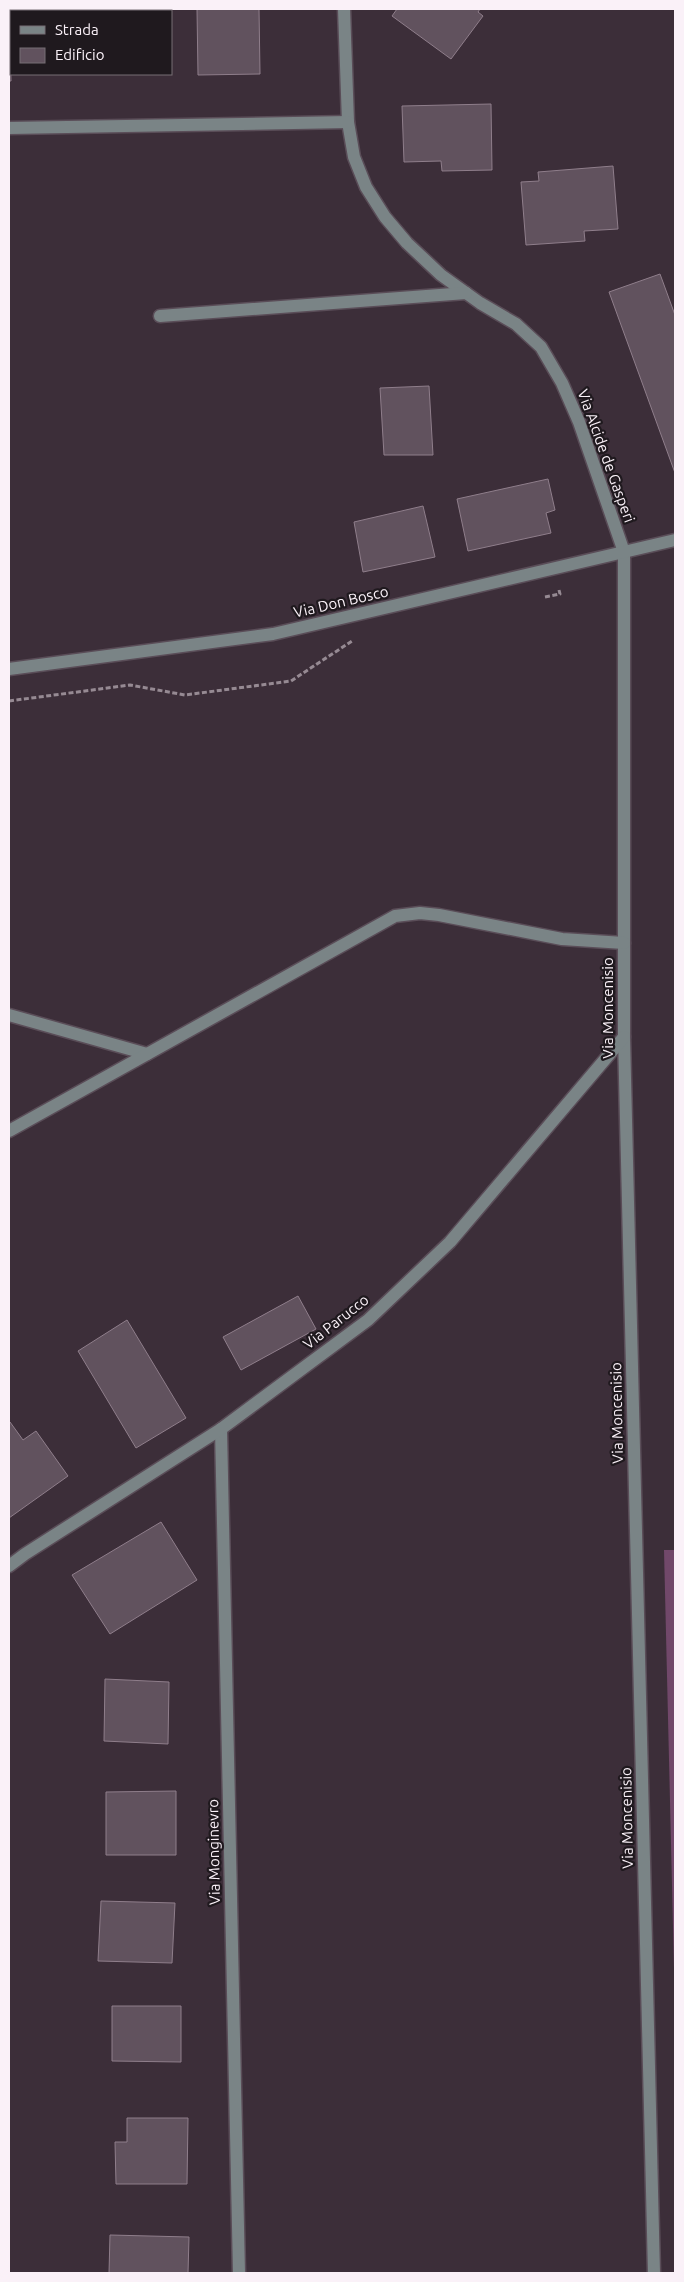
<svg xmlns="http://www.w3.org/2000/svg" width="684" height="2282" font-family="Ubuntu,sans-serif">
  <rect width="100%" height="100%" fill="#3c2e39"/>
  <path fill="#71486a" d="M664,1550H675V2011Z"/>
  <g fill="#61525e" stroke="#8f7e8b">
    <path d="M9,9L11,81H9Z"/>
    <path d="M197,9H259L260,74L198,75Z"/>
    <path d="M397,9H480L478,12L483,16L451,59L392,16Z"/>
    <path d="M491,104L492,170L442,171L441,161L404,162L402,106Z"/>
    <path d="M613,166L618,229L584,231L585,241L526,245L521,182L539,181L538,172Z"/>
    <path d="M660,274L675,315V473L609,292Z"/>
    <path d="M429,386L433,455H384L380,388Z"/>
    <path d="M548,479L555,510L546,513L551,533L468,551L457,499Z"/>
    <path d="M423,506L435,557L363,572L354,522Z"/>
    <path d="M298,1296L316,1329L241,1370L223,1337Z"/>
    <path d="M127,1320L186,1418L136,1448L78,1351Z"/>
    <path d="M10,1422L23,1440L36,1431L68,1476L9,1518V1424Z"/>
    <path d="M161,1522L197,1580L110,1634L72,1575Z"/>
    <path d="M105,1679L169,1682L168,1744L104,1741Z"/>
    <path d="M176,1791V1855H106V1792Z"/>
    <path d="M101,1901L175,1903L172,1963L98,1961Z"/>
    <path d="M112,2006H181V2062L112,2061Z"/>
    <path d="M127,2118H188L187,2184H116L115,2142H127Z"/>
    <path d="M110,2235L189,2237L188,2273H109Z"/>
  </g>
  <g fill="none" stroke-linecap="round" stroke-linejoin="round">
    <defs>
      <g id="minor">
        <path d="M344,9L348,122L354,157L366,187L385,217L407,243L441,275L480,303L516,324L541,347L562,383L579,422L624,552V1037L654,2273"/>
        <path d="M9,128L348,122"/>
        <path d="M160,316L466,293"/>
        <path d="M9,669L273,634L675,540"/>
        <path d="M9,1015L147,1054"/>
        <path d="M9,1131L395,916L420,913L439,915L562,939L624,943"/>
        <path d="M221,1429L239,2273"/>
        <path d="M9,1566L25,1554L221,1429L368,1320L450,1242L624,1037"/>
      </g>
    </defs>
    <use href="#minor" stroke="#5a4d58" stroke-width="15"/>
    <g stroke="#968a93" stroke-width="3" stroke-dasharray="5 2.5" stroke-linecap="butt">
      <path d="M545,597L560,594L559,590"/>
      <path d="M9,701L130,685L185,695L291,681L352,641"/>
    </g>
    <use href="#minor" stroke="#7a8486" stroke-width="12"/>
  </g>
  <g text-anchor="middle" stroke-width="4.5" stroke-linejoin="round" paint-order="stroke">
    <g font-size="15" fill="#faf1f8" stroke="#1f191e">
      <text transform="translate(606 456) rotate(70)" y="5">Via Alcide de Gasperi</text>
      <text transform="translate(341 602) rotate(-13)" y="5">Via Don Bosco</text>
      <text transform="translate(608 1008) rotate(-90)" y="5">Via Moncenisio</text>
      <text transform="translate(336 1322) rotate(-38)" y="5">Via Parucco</text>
      <text transform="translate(617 1413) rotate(-91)" y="5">Via Moncenisio</text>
      <text transform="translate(627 1818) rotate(-91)" y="5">Via Moncenisio</text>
      <text transform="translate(214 1852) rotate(-91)" y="5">Via Monginevro</text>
    </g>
  </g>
  <rect width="684" height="2282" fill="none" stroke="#faf1f8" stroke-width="20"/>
  <rect x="10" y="10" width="162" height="65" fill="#1f191e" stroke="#776f75"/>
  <rect x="20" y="26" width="25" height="8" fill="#7a8486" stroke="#776f75"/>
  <text x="55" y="35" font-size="15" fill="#faf1f8">Strada</text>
  <rect x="20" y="48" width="25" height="15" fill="#61525e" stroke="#776f75"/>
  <text x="55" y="60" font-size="15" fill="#faf1f8">Edificio</text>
</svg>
